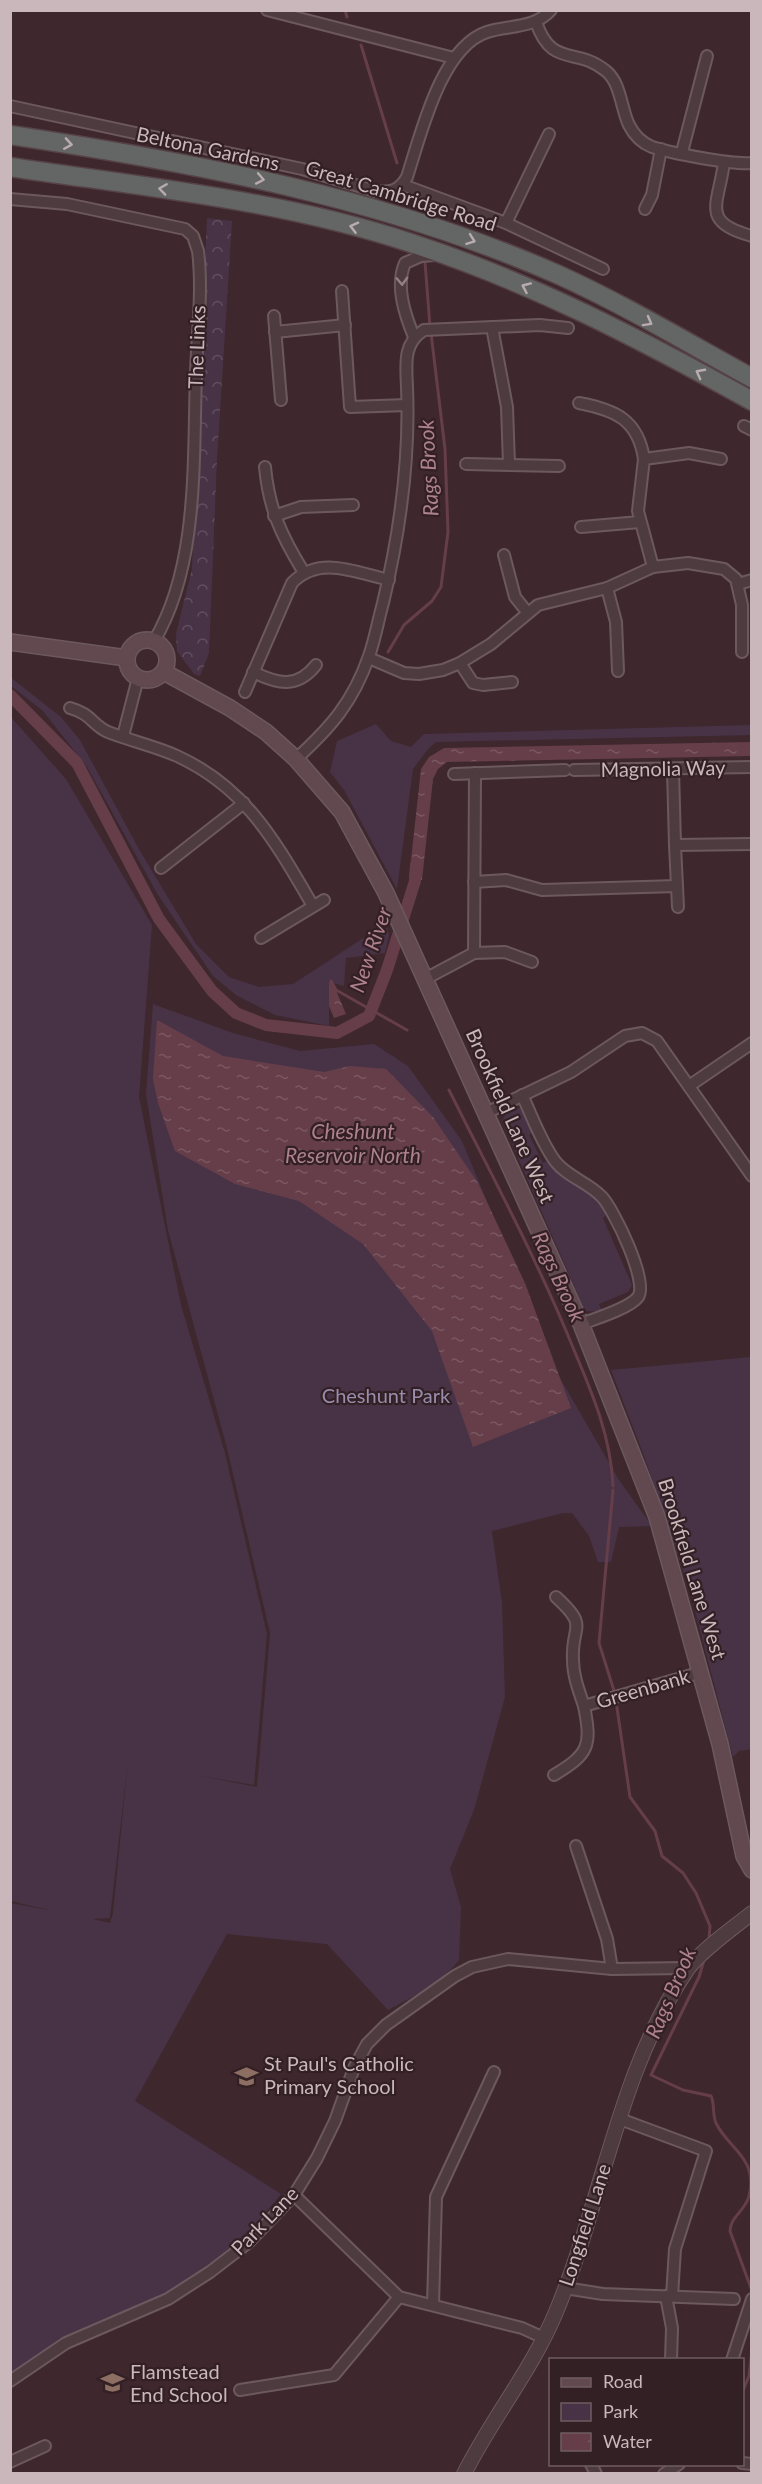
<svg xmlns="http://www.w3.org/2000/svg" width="762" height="2484" font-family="Lato,sans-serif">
  <defs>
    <pattern id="forest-crowns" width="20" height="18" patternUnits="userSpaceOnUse" patternTransform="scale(1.5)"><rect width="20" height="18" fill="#483346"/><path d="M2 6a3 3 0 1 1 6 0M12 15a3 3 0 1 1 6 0" fill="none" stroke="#614e5f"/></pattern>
    <pattern id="water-ripples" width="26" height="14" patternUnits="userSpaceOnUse" patternTransform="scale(1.5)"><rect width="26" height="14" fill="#653e49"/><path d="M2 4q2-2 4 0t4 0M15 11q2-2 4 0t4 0" fill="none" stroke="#7a5861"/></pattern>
  </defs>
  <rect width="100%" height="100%" fill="#3e272d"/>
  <g fill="#483346" fill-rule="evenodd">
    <path d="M10,677L61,717L80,740L140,851L196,944L229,977L259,987L293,984L362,939L387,928L389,935L385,953L346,958L344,986L329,982V1026L275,1015L236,995L213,976L158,895L87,767L43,711L11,686Z"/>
    <path d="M10,716L66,779L152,925L139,1097L181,1305L225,1453L267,1634L254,1785L196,1775L257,1787L270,1633L227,1448L168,1230L146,1094L153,1004L233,1033L300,1051L374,1044L408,1066L462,1141L560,1378L619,1480L652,1526L619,1527L611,1562H598L589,1536L572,1513H563L492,1531L502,1603L505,1697L474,1810L450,1869L461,1907L459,1960C441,1983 413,1997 388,2010L327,1944L227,1934L135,2101L281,2194C246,2238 204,2274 153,2299C102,2325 59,2340 11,2374V1903L54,1911L10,1901ZM128,1761L113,1913L110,1923L92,1919L110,1918Z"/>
    <path d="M376,724L391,741L411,747L424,734L751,725L752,735L436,742L428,749L413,769L397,889L344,790L330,772L337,741Z"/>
    <path d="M519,1108L523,1109L536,1130L529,1135L543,1163L549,1160L594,1195L608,1213L603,1218L632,1285L628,1292L599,1304L602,1312L585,1311L502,1121L506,1114Z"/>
    <path d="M751,1357L752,1749L739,1751L733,1757L690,1591L644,1456L611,1370Z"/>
  </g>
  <path fill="url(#forest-crowns)" d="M207,218L232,221L217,459L209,653L200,676L194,674L177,651L176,634L192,569Z"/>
  <g fill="url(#water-ripples)">
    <path d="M751,742V756L447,762L438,769L433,779L422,880L409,878L421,769L429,757L444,748Z"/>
    <path d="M332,981L346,1014L334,1018L329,1006V982Z"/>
    <path d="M157,1020L223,1056L324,1072L350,1066L386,1069L433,1117L478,1183L525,1283L571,1408L473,1447L432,1331L363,1244L299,1201L235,1184L175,1151L158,1103L153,1079Z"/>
  </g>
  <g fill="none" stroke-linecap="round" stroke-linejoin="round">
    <g stroke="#653e49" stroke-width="3">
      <path d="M345,10L347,17"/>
      <path d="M361,45L397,163"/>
      <path d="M425,262L430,327"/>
      <path d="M388,652L404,625L432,601L441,587L448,532L445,449L431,333"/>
      <path d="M331,981L336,990L407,1030"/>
      <path d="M449,1090C492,1176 538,1261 574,1350C593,1395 611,1437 613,1486"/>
      <path d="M613,1490L599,1643L615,1694"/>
      <path d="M616,1701L630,1797L655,1831L662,1856L683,1873L696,1893L710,1926L709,1939"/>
      <path d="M704,1960L699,1977L651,2075L683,2090L711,2096C715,2104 712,2114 716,2123C729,2150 758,2157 749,2196C746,2210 730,2217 730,2231L752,2291"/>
      <path d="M742,2393L749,2376L752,2349"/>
    </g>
    <path stroke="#653e49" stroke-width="12" d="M10,695L77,763L159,919L212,991L236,1013L266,1025L337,1033L369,1016L387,970L415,881L416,865"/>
    <defs>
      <g id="minor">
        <path d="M267,10L454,58"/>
        <path d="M536,22C552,69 576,46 606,71C621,83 621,109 629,125C634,135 642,143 652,147C671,153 732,165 752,163"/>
        <path d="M10,106L302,169L375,191C390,193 399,191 407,177C421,134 441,47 487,32C509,25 534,29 551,10"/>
        <path d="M682,152L707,56"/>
        <path d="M724,162C719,204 699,222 752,236"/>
        <path d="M403,185L506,223L603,269"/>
        <path d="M10,199L67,204L185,229L193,236L198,251C203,291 197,334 196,374C193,460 199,566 154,641"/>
        <path d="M645,209L652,195L661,149"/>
        <path d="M506,223L549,134"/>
        <path d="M342,291L350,407L407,405"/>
        <path d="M274,316L281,400"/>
        <path d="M492,327L507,407L509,464"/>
        <path d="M275,332L345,325"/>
        <path d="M414,337C405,315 395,286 405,263L421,256L435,255"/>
        <path d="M579,403C616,410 638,420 644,459"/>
        <path d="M744,426L752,430"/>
        <path d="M466,464L559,466"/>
        <path d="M265,467C269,509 281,535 303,571"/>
        <path d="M274,516L301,507L353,505"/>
        <path d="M581,527L640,522"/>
        <path d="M504,555L515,597L527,612"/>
        <path d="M653,567L638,511L644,459L689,453L721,459"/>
        <path d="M738,584L752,580"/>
        <path d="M607,588L616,622L618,671"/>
        <path d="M369,658L404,673L419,674L443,670L460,663L491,644L538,605L607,588L653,567L688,563L724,569L736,579L742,605V652"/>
        <path d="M460,663L473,683L483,685L512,682"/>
        <path d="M253,672C278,684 297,689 316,665"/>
        <path d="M245,692L292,583C319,555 354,572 389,580"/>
        <path d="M70,708C92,714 92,725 108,732C131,741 155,746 177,756C247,788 276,843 313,906"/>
        <path d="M123,736L138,678"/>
        <path d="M296,759C331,727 353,702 369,656C375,639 378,621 383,603C400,532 410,460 407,387C406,364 403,343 424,330L540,325L568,328"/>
        <path d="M673,769L675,845"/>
        <path d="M574,770L752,767"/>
        <path d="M454,774L565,770"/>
        <path d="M161,868L244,803"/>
        <path d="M474,882L506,880L542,890L677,886"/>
        <path d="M678,907L675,845L752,844"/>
        <path d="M261,938L324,900"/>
        <path d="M474,953L505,952L532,962"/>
        <path d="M425,979L474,953L475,773"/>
        <path d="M689,1086L752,1043"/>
        <path d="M522,1095C532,1116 541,1142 555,1161C567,1177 588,1182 602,1197C614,1210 649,1282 638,1297C630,1308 595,1319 581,1324"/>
        <path d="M486,1113L571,1072L625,1036L642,1033L657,1041L752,1176"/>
        <path d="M556,1597C590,1628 571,1624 573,1660C573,1676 579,1691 584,1706"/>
        <path d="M554,1775C589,1754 592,1746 584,1706L702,1672"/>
        <path d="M576,1846L607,1939L612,1969"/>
        <path d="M620,2119L706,2151L675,2249L672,2296"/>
        <path d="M294,2195L399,2297L522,2328L544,2338"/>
        <path d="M565,2288L603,2294L734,2299"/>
        <path d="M666,2296L672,2328L671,2360"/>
        <path d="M433,2305L436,2197L494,2072"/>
        <path d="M732,2360L752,2299"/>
        <path d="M10,2381L66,2343L168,2299L210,2272L249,2242L294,2195L317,2158L335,2121L354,2068L367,2044L386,2025L455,1976L472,1967L508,1959L612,1969L688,1968"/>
        <path d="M240,2390L334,2375L399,2297"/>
        <path d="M10,2462L45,2446"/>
        <path d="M742,2463L752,2464"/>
        <path d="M591,2464L596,2474"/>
        <path d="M664,2474L679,2464"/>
      </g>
      <path id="tertiary" d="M464,2474C492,2418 532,2370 556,2312C603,2200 618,2072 687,1970C699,1952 734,1927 752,1913"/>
      <g id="secondary">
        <circle cx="147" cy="660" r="20"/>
        <path d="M10,642L127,658"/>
        <path d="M164,672L230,708L266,732L296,759L342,812L386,893L581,1324L657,1517L720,1744L744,1856L752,1870"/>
      </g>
      <g id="trunk">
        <path d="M10,135C198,163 384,198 559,275C625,305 688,343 752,378"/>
        <path d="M10,167C144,187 282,200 411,243C531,282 642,340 752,401"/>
      </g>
    </defs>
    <use href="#minor" stroke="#6c595e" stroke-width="14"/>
    <use href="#tertiary" stroke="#6c595e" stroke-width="16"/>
    <use href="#secondary" stroke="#6c595e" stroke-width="18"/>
    <use href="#trunk" stroke="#564348" stroke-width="21"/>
    <use href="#minor" stroke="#4e3b40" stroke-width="10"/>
    <use href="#tertiary" stroke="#4e3b40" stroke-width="14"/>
    <use href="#secondary" stroke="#61494f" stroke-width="15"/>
    <use href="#trunk" stroke="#646666" stroke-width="18"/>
  </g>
  <defs><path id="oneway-chevron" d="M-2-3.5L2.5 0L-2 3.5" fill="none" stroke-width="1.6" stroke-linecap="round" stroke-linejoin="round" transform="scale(1.5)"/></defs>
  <g stroke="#baabae">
    <use href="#oneway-chevron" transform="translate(68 144) rotate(9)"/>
    <use href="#oneway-chevron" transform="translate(260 179) rotate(11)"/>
    <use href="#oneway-chevron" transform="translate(163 189) rotate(-172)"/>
    <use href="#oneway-chevron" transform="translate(354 227) rotate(-166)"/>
    <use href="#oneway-chevron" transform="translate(471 240) rotate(20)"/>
    <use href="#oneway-chevron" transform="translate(526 287) rotate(-156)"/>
    <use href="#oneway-chevron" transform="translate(648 322) rotate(29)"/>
    <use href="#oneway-chevron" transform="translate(700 373) rotate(-152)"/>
  </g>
  <use stroke="#927f84" href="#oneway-chevron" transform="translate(402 281) rotate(88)"/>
  <defs>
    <symbol id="school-bare" viewBox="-9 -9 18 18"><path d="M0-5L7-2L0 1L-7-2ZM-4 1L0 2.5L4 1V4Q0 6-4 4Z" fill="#8d6e63" stroke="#332025" stroke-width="2.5" paint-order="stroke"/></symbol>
  </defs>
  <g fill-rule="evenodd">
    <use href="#school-bare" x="230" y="2060" width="33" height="33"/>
    <use href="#school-bare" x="96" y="2366" width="33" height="33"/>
  </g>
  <g text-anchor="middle" stroke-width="4.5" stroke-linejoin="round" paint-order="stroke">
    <g font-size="20" fill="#c9b7bb" stroke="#332025">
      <text transform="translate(208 149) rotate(12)" y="7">Beltona Gardens</text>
      <text transform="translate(401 196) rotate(17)" y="7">Great Cambridge Road</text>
      <text transform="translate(197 347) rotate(-88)" y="7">The Links</text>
      <text transform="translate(663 769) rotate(-1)" y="7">Magnolia Way</text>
      <text transform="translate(510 1116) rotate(66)" y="7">Brookfield Lane West</text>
      <text transform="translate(692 1569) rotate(73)" y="7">Brookfield Lane West</text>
      <text transform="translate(643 1689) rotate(-16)" y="7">Greenbank</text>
      <text transform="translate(265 2221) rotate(-46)" y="7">Park Lane</text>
      <text transform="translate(585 2225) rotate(-72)" y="7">Longfield Lane</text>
    </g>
    <g font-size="20" fill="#998dad" stroke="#332025">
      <text x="386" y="1403">Cheshunt Park</text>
    </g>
    <g font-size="20" fill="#c9b7bb" stroke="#332025" text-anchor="start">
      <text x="264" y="2071">St Paul's Catholic<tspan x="264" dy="23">Primary School</tspan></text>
      <text x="130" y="2379">Flamstead<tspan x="130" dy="23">End School</tspan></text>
    </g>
    <g font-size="21" font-style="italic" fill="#ae818e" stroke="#332025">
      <text transform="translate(429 468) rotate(-93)" y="7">Rags Brook</text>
      <text transform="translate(371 950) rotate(-71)" y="7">New River</text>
      <text x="353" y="1139">Cheshunt<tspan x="353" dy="24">Reservoir North</tspan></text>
      <text transform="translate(558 1277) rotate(65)" y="7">Rags Brook</text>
      <text transform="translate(671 1993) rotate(-67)" y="7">Rags Brook</text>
    </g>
  </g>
  <rect width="762" height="2484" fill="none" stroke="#c9b7bb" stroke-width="24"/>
  <rect x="549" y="2358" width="195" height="108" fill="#332025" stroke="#6f5c61" stroke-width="1.5"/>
  <rect x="561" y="2378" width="30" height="9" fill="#61494f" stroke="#6f5c61" stroke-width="1.5"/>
  <text x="603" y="2388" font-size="18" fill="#c9b7bb">Road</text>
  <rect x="561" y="2403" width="30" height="18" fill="#483346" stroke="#6f5c61" stroke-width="1.5"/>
  <text x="603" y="2418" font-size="18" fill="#c9b7bb">Park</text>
  <rect x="561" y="2433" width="30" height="18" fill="url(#water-ripples)" stroke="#6f5c61" stroke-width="1.5"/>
  <text x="603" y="2448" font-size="18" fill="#c9b7bb">Water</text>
</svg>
